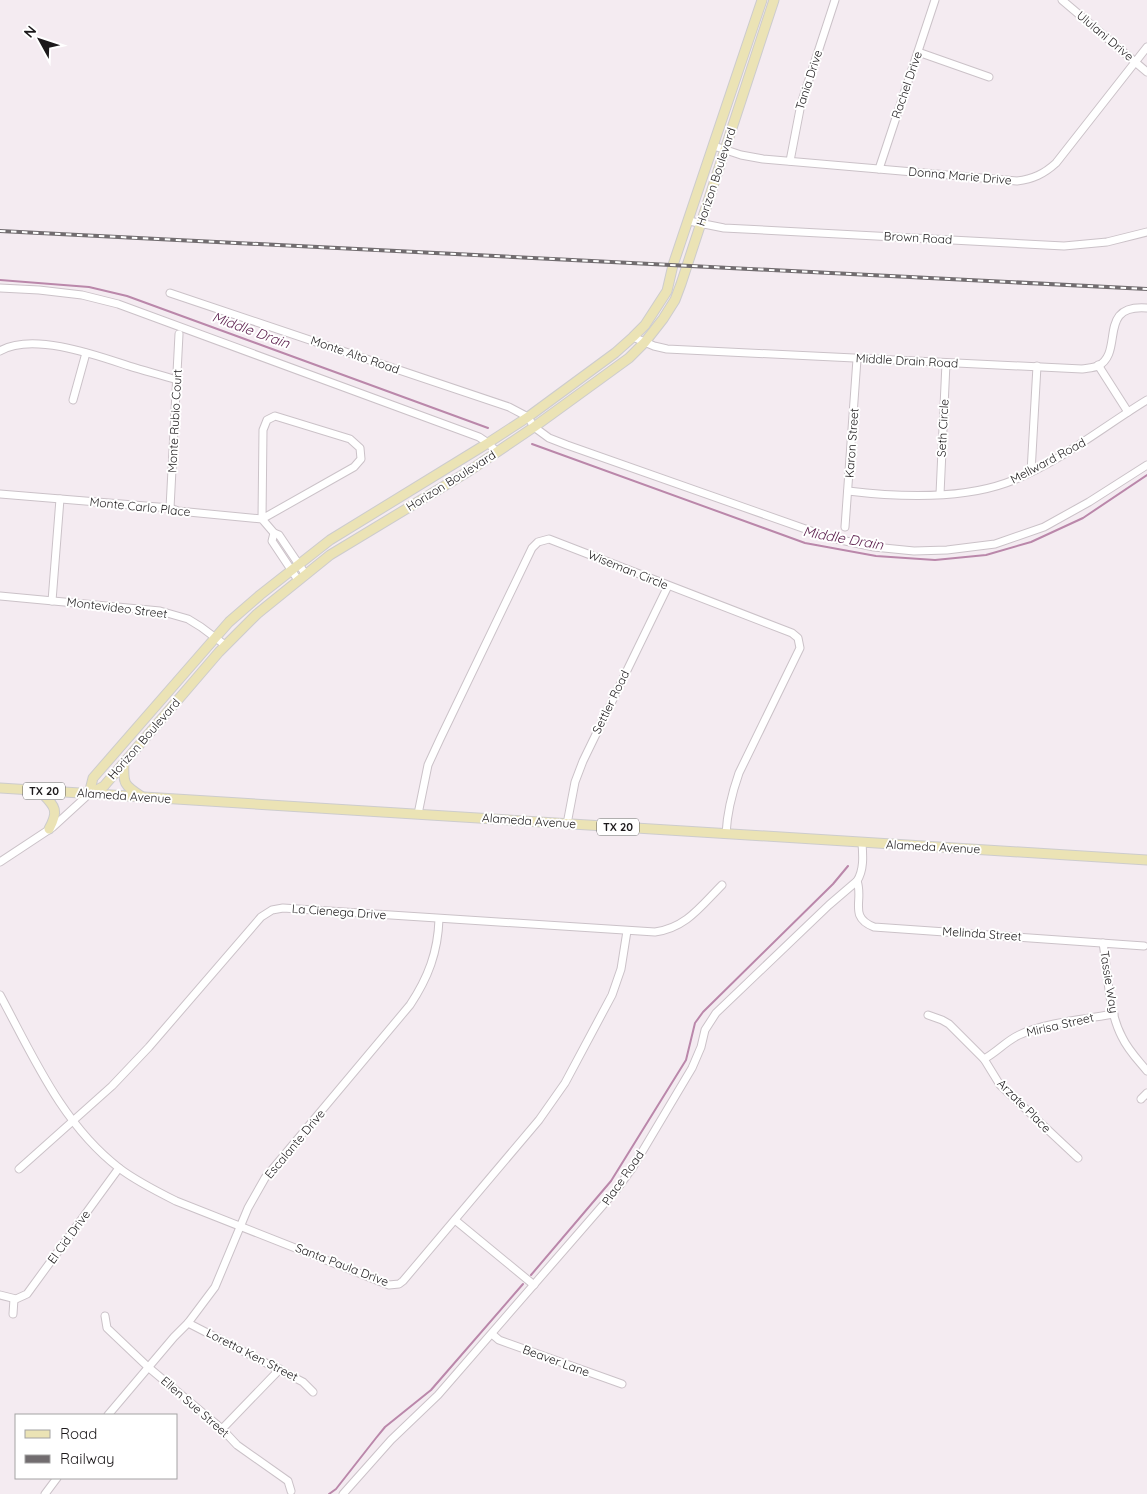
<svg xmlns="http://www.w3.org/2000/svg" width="1147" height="1494" viewBox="0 0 1147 1494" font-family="Quicksand,sans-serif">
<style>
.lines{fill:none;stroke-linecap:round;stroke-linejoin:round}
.stream{stroke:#ba87aa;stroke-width:2}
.minor-casing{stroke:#cbc2c8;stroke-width:9}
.major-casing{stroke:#cdcccd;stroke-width:11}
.minor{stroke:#fff;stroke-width:7}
.major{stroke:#ebe3b5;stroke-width:9}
.rail-casing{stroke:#716c6f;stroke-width:4}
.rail{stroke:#fff;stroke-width:2;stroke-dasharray:5.5;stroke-linecap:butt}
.labels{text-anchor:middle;stroke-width:4;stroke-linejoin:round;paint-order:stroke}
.shield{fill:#fff;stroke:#605e5f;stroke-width:1}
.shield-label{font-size:11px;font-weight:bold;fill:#1c191b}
.street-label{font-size:12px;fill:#1c191b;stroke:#fff}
.water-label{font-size:14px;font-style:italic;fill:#5a1c4b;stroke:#fff}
</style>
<rect width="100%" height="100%" fill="#f4ebf1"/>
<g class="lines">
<g class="stream">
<path d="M0 280 89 287 127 296 488 428"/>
<path d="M532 444 805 543 876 556 935 560 986 555 1031 542 1083 518 1147 475"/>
<path d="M531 1275 611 1181 686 1060 695 1023 703 1012 833 884 848 866"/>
<path d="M329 1494 336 1489 376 1438 385 1427 431 1390 523 1284"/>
</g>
<g class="minor-casing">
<g id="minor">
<path d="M1062 0 1147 72"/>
<path d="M918 52 989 77"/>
<path d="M714 146 741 155 763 159 1017 181C1033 179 1044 174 1056 163L1147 47"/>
<path d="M790 161 801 104 835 0"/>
<path d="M879 169 935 0"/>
<path d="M689 221 724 228 1064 246 1107 242 1147 232"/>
<path d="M0 288 39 290 82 295 118 304 479 437 488 443 497 452"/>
<path d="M170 293 509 407 528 417 534 427 549 438 567 445 831 538 874 547 914 551 947 550 995 544 1044 527 1089 502 1147 465"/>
<path d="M633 337 654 346 667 349 1082 369C1087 368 1093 368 1098 366 1125 352 1096 304 1147 308"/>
<path d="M0 351C32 332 96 355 129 366 145 371 161 375 177 380"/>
<path d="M1098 365 1128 412"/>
<path d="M73 400 86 353"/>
<path d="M275 416 350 439 360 448 361 459 354 467 262 519 263 430 267 420Z"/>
<path d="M1031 472 1037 366"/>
<path d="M848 491C898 497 958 500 1006 483 1058 464 1101 428 1147 400"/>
<path d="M0 494 170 508 178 511 262 519 274 533"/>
<path d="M940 494 946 363"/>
<path d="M170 508 179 334"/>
<path d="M845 527 857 359"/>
<path d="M298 580 272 541 274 533 279 535 306 575"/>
<path d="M0 596 160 611 188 619 201 627 225 645"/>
<path d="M52 601 60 499"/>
<path d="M418 814 428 765 440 739 532 548 538 542 549 539 792 633 798 638 800 648 739 773C732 793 727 813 726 834"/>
<path d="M567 824 575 782 583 761 668 586"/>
<path d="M0 862 53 827 89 794"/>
<path d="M857 881C864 900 848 917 874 927L1144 946"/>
<path d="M1103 943C1108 972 1108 1011 1122 1037 1128 1050 1138 1060 1147 1071"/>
<path d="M0 995C33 1056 62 1124 119 1168 136 1181 156 1191 176 1201L389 1285 399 1284 403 1281 539 1120 565 1083 612 995 621 969 627 931"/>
<path d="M928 1015 942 1020 949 1024 984 1059 1000 1085 1078 1158"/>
<path d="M984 1059C997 1052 1006 1041 1019 1035 1044 1023 1085 1019 1114 1014"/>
<path d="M1141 1099 1147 1093"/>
<path d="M19 1169 112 1086 149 1047 261 917 272 910 283 908 655 932C686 928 701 906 722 885"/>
<path d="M455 1220 534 1285"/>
<path d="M0 1295 16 1299 27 1294 119 1168"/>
<path d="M13 1314 14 1299"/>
<path d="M105 1316 107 1328 148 1367 222 1429 237 1445 288 1481 291 1491"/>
<path d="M188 1323 303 1382 313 1392"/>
<path d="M492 1334 499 1340 622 1384"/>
<path d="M108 1415 174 1337 188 1323 215 1287 248 1208 265 1178 410 1005C428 978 438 952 439 919"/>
<path d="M222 1429 280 1369"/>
<path d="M45 1494 57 1478"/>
<path d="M343 1494 391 1440 438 1395 617 1189 633 1167 692 1068 701 1047 705 1030 716 1013 829 905 857 881C864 870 863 856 862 843"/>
</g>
</g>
<g class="major-casing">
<g id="major">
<path d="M124 763C123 784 124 785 141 796"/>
<path d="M0 788 1147 860"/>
<path d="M40 791C54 806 60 809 49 829"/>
<path d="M89 794 104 786 219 652 257 614 330 555 469 471 534 427 629 358 645 342 663 319 675 300 681 284 774 0"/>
<path d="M89 794 93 778 229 622 260 595 330 540 488 443 528 417 615 353 633 337 645 325 667 291 673 265 762 0"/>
</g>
</g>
<use href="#minor" class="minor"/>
<use href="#major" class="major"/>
<g class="rail-casing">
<path id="rail" d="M0 231 1147 289"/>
</g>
<use href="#rail" class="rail"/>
</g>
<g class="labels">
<g class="shield">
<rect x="23" y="782.5" width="42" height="17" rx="4"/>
<rect x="597" y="818.5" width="42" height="17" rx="4"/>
</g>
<g class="shield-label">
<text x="44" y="795">TX 20</text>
<text x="618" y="831">TX 20</text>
</g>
<g class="street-label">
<text transform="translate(1105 36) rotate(40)" y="4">Ululani Drive</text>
<text transform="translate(809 80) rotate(-72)" y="4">Tania Drive</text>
<text transform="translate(907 85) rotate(-71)" y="4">Rachel Drive</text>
<text transform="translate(960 176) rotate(5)" y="4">Donna Marie Drive</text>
<text transform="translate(716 177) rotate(-72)" y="4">Horizon Boulevard</text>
<text transform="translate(918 238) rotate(3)" y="4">Brown Road</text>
<text transform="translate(355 355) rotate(19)" y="4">Monte Alto Road</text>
<text transform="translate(907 361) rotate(3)" y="4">Middle Drain Road</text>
<text transform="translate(175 421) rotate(-87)" y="4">Monte Rubio Court</text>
<text transform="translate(943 428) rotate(-87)" y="4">Seth Circle</text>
<text transform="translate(852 443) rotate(-86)" y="4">Karon Street</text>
<text transform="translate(1048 461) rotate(-28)" y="4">Mellward Road</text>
<text transform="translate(451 481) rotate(-32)" y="4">Horizon Boulevard</text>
<text transform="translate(140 507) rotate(6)" y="4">Monte Carlo Place</text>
<text transform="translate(628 570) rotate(22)" y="4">Wiseman Circle</text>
<text transform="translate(117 608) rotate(7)" y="4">Montevideo Street</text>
<text transform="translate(611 702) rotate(-64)" y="4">Settler Road</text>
<text transform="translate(144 739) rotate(-49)" y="4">Horizon Boulevard</text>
<text transform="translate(124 796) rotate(4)" y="4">Alameda Avenue</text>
<text transform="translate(529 821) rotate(4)" y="4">Alameda Avenue</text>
<text transform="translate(933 847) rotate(3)" y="4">Alameda Avenue</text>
<text transform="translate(339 912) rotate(4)" y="4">La Cienega Drive</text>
<text transform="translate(982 934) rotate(4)" y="4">Melinda Street</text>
<text transform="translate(1109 982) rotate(81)" y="4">Tassie Way</text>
<text transform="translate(1060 1025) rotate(-13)" y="4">Mirisa Street</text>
<text transform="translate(1024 1106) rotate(45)" y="4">Arzate Place</text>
<text transform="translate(295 1144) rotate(-50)" y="4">Escalante Drive</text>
<text transform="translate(623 1178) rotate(-55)" y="4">Place Road</text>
<text transform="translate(69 1237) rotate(-54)" y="4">El Cid Drive</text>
<text transform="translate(342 1265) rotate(21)" y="4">Santa Paula Drive</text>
<text transform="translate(252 1355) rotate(27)" y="4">Loretta Ken Street</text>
<text transform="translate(556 1361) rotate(20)" y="4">Beaver Lane</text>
<text transform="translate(195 1407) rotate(41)" y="4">Ellen Sue Street</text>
</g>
<g class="water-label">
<text transform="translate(251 330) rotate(20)" y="5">Middle Drain</text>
<text transform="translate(843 538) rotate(10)" y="5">Middle Drain</text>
</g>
</g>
<rect x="15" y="1414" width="162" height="65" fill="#ffffff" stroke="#a4a3a4"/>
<rect x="25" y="1430" width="25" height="8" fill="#ebe3b5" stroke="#a4a3a4"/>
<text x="60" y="1439" font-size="15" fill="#1c191b">Road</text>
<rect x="25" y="1455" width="25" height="8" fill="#716c6f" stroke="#a4a3a4"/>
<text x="60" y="1464" font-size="15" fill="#1c191b">Railway</text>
<g transform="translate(40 40) rotate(310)" stroke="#ffffff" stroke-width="4" paint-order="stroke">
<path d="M0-4L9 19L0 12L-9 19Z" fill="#1c191b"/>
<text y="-8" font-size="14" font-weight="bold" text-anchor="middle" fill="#1c191b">N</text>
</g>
</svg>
